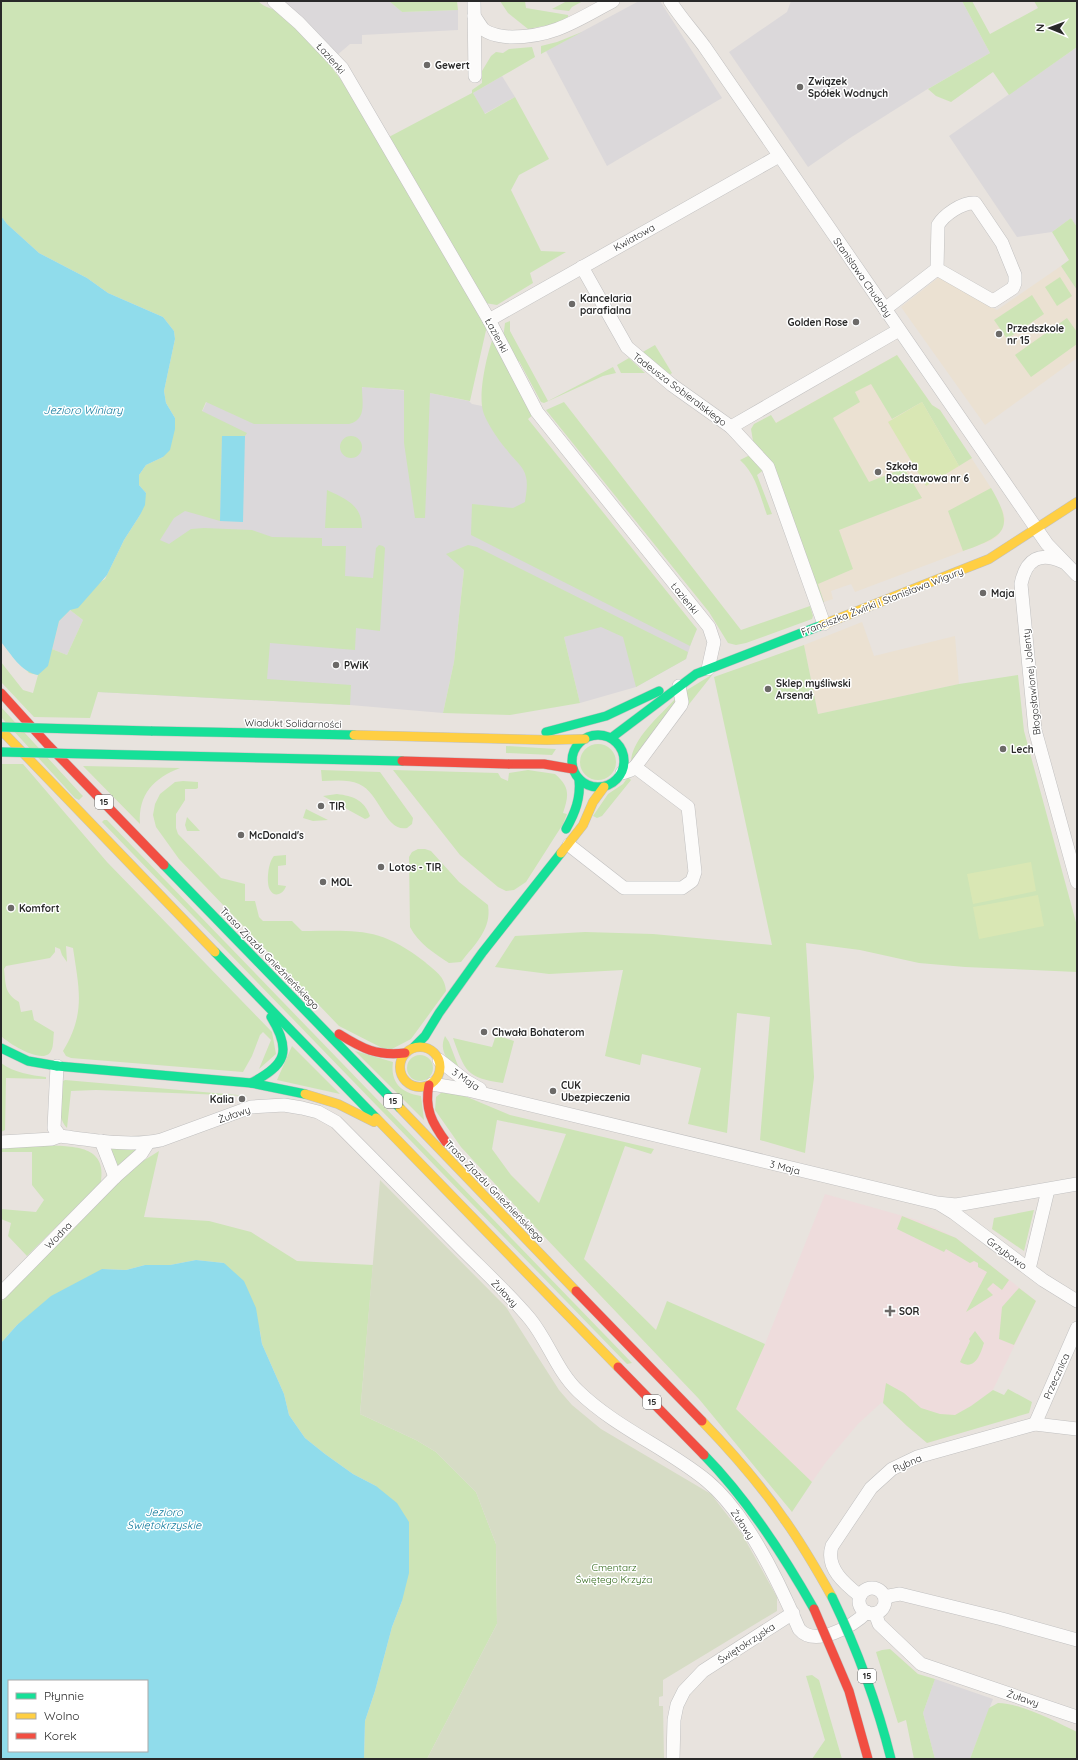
<svg xmlns="http://www.w3.org/2000/svg" width="1078" height="1760" viewBox="0 0 1078 1760" font-family="Quicksand,sans-serif">
<style>
.industrial{fill:#dbd8da}
.education{fill:#ebe1d2}
.medical{fill:#eedcdc}
.green{fill:#cde4b6;fill-rule:evenodd}
.cemetery{fill:#d6dcc5}
.pitch{fill:#d9e7b4}
.water{fill:#90dceb;fill-rule:evenodd}
.lines{fill:none;stroke-linecap:round;stroke-linejoin:round}
.street-casing{stroke:#c1c0c0;stroke-width:14}
.fast-casing{stroke:#c1c0c0;stroke-width:10}
.slow-casing{stroke:#c1c0c0;stroke-width:10}
.jam-casing{stroke:#c1c0c0;stroke-width:10}
.street{stroke:#fcfbfa;stroke-width:13}
.fast{stroke:#16e098;stroke-width:9}
.slow{stroke:#ffcf43;stroke-width:9}
.jam{stroke:#f24e42;stroke-width:9}
.fast-bridge-casing{stroke:#c1c0c0;stroke-width:10;stroke-linecap:butt}
.jam-bridge-casing{stroke:#c1c0c0;stroke-width:10;stroke-linecap:butt}
.fast-bridge{stroke:#16e098;stroke-width:9}
.jam-bridge{stroke:#f24e42;stroke-width:9}
.poi-dot{fill:#6c6a68;stroke:#fff;stroke-width:1.5}
.labels{text-anchor:middle;stroke-width:3;stroke-linejoin:round;paint-order:stroke}
.shield{fill:#fff;stroke:#696969;stroke-width:1}
.shield-label{font-size:9px;font-weight:bold;fill:#292929}
.street-label{font-size:10px;fill:#292929;stroke:#fff}
.poi-label{font-size:10px;font-weight:bold;fill:#292929;stroke:#fff;text-anchor:start}
.park-label{font-size:10px;fill:#306718;stroke:#fff}
.water-label{font-size:11px;font-style:italic;fill:#0b779b;stroke:#fff}
</style>
<rect width="100%" height="100%" fill="#e8e3de"/>
<g class="industrial">
<path d="M282 1H389L402 12 458 10V30L362 35V44H350L336 56Z"/>
<path d="M639 1H660L722 98 607 166 546 51Z"/>
<path d="M791 1H962L990 53 926 90 850 138 808 167 729 52 787 12Z"/>
<path d="M1077 47V227L1071 218 1052 232 1017 237 949 136Z"/>
<path d="M502 76 515 97 484 114 473 93Z"/>
<path d="M366 387 430 393 469 401 472 404 482 406 501 405 695 631 686 659 636 687 580 703 564 637 600 626 464 570 454 662 443 713 350 705 98 692 145 536 208 399Z"/>
<path d="M70 610 83 620 67 655 52 649 59 621Z"/>
<path d="M935 1679 993 1699 970 1759H935L923 1713Z"/>
</g>
<g class="education">
<path d="M1061 266 1077 290V358L985 425 901 307 939 277 997 310Z"/>
<path d="M897 355 932 405 940 410 991 488 1003 511 1005 519 1003 527 998 536 990 541 855 592 851 584 831 591 833 599 824 602 761 431Z"/>
<path d="M862 622 874 656 955 636 959 684 818 714 804 645Z"/>
</g>
<path class="medical" d="M825 1194 921 1221 956 1238 1036 1301 974 1429 927 1443 907 1426 882 1402 858 1424 826 1462 812 1482 736 1409 765 1344Z"/>
<g class="green">
<path d="M1 1H258C265 9 275 8 282 14 305 33 324 57 342 81L487 326 470 401 430 393 425 518H415L404 443V390L362 387C362 403 367 419 349 424H254L206 402 202 411 247 433 245 436H222L220 521 185 511 174 518 160 540 169 544 191 529 204 528 252 530 272 537 322 538V546H346L345 576 373 578 376 548 379 545 383 546 385 548 380 631 356 628 355 650 270 643 267 679 351 685 350 705 98 692 90 718 34 717 1 682V662L23 690 33 693 38 675 29 673 1 641 105 579 124 540 140 515 146 493 139 485V475L146 465 163 457 175 418 166 403 164 391 175 339 174 331 163 317 108 293 87 278 39 253 7 224 1 216ZM70 610 83 620 67 655 52 649 59 621Z"/>
<path d="M389 1H457L458 10 402 12Z"/>
<path d="M500 1H525L526 8 568 15V18L559 23 528 29 508 13Z"/>
<path d="M567 1H583L572 7 569 11 552 9Z"/>
<path d="M962 1H972L990 34 1038 8 1034 1H1077V47L1009 95 993 72 951 102 936 96 928 89 990 53Z"/>
<path d="M582 32 541 54V46L557 42Z"/>
<path d="M532 47 535 57 473 93 485 114 515 97 549 159 519 175 511 190 541 251 566 252 530 273 533 283 497 305 485 303 387 138 472 93V90L482 83V74H476V72L482 71 491 56 496 52 503 53 509 49Z"/>
<path d="M1071 218 1077 227V290L1061 266 1069 260 1052 232Z"/>
<path d="M1060 277 1072 296 1057 306 1045 287Z"/>
<path d="M1032 295 1044 314 1007 339 994 320Z"/>
<path d="M1067 318 1077 332V344L1031 377 1015 355Z"/>
<path d="M510 321V331L548 401 613 367 616 373 603 376 544 403 541 402 519 361 515 364 503 339 505 323Z"/>
<path d="M494 335 534 414 528 419 697 629 690 646 471 535 472 504 513 508 525 502C526 494 528 485 526 477 524 466 513 459 507 450 499 441 486 422 483 411 478 393 487 353 494 335Z"/>
<path d="M655 345 672 373 668 376 641 353Z"/>
<path d="M897 355 932 405 940 410 972 458 959 466 922 402 892 419 871 384 855 392 860 402 833 418 869 482 904 468 922 498 839 530 853 569 818 584 824 602 820 603 753 441 751 429 754 424 771 415 776 423Z"/>
<path d="M629 358 645 373H621L617 365Z"/>
<path d="M564 402 741 630 810 606 813 616 812 619 746 643 736 645 728 643 709 612 546 410Z"/>
<circle cx="351" cy="447" r="11"/>
<path d="M748 456 753 457 765 469 757 475 772 514 767 515C760 496 756 474 740 460Z"/>
<path d="M991 488C1016 530 1004 536 963 551L948 511Z"/>
<path d="M327 490C346 499 362 505 362 528H325Z"/>
<path d="M468 545 477 547 688 652 686 659 636 687 623 637 601 627 564 637 580 703 510 715 443 713 454 662 464 570 446 554Z"/>
<path d="M804 645 818 714 959 684 1018 675 1024 731 1077 926V972L965 967 919 963 860 950 806 943 814 1077 805 1153 760 1140 770 1017 737 1013 727 1133 688 1124 701 1068 642 1054 640 1065 605 1056 623 970 549 974 495 967 515 936 585 932 653 934 772 945 714 677Z"/>
<path d="M713 674 686 708 685 697 687 690Z"/>
<path d="M675 699 677 700 631 762C632 738 660 716 675 699Z"/>
<path d="M1 707 80 793 83 796 79 800 75 798 1 717Z"/>
<circle cx="598" cy="762" r="18"/>
<path d="M506 746 556 749 552 755 506 753Z"/>
<path d="M1 764H23L107 862 272 1032 276 1054 259 1069 271 1040 263 1032 260 1035 252 1056 243 1072 71 1058 66 1056 63 1051C86 1013 79 989 73 948L66 946 67 962 62 955 60 949 55 947V952L50 958 6 966 4 969C6 985 4 993 19 1002L21 1012 32 1010 34 1020 54 1032C53 1037 54 1046 51 1051 44 1066 8 1043 1 1036Z"/>
<path d="M83 766 180 768C154 778 138 794 140 824Z"/>
<path d="M321 770 380 772 413 818 412 824 407 828C385 832 380 793 359 784 348 779 334 781 322 781Z"/>
<path d="M393 770 498 773 501 778 508 781 509 773 528 770 555 774C570 787 569 795 563 813L567 814 563 824 526 882 514 890 506 891 498 887 460 855Z"/>
<path d="M628 777 631 780 602 816 597 818 593 816 608 794 623 784Z"/>
<path d="M183 781 198 782V788L196 789H185V800L176 814V828L178 834 221 878 245 884V901H255L259 917 263 921H292L302 931C357 931 379 926 425 962 435 971 445 976 446 991L411 1039 388 1051 339 1026 179 859 156 827 153 815 155 804 160 794 175 782Z"/>
<path d="M337 794C353 796 364 800 370 816L368 818 365 819 323 796Z"/>
<path d="M306 809 328 820 313 821 303 818Z"/>
<path d="M187 817 200 831H187L185 825Z"/>
<path d="M104 820H107L632 1363 627 1364 102 822Z"/>
<path d="M418 849H425L431 851 459 882 488 905C492 929 475 944 461 962L449 963C435 954 418 943 410 927L409 857 412 852Z"/>
<path d="M286 855V865L278 866V885L286 886C284 893 275 899 270 890 266 883 268 862 274 856Z"/>
<path d="M496 1035 514 1041 503 1083C466 1078 465 1071 453 1038L492 1047Z"/>
<path d="M445 1036 449 1042 460 1071C449 1062 438 1052 445 1036Z"/>
<path d="M292 1046 340 1094 277 1080Z"/>
<path d="M355 1051 393 1062C390 1082 401 1093 421 1096L424 1120Z"/>
<circle cx="420" cy="1068" r="13"/>
<path d="M1 1063C15 1073 30 1075 46 1077V1079L6 1078 5 1130 1 1132Z"/>
<path d="M65 1080 249 1096 96 1090 71 1091 67 1128C56 1116 61 1098 62 1082Z"/>
<path d="M449 1091 460 1094 510 1115 654 1149 651 1154 625 1146 584 1259 656 1330 667 1301 765 1344 736 1409 812 1482 792 1512 699 1399 519 1210 461 1147 435 1110 436 1097 441 1093ZM497 1120 566 1134 539 1203 511 1175 492 1149Z"/>
<path d="M48 1145C74 1147 107 1145 101 1182L27 1256 8 1236 11 1223 1 1219V1209L36 1212 44 1200 32 1185V1152H1V1146Z"/>
<path d="M112 1147 135 1148 136 1152 119 1167 116 1166 110 1151Z"/>
<path d="M159 1151 144 1217 209 1221 251 1232 297 1261 373 1265 360 1414 416 1440 436 1452 476 1492 496 1544 497 1624 427 1759H364L365 1721 375 1691 392 1627 402 1601 376 1486 353 1474 325 1454 305 1438 289 1415 284 1394 262 1344 260 1331 224 1263 196 1260 170 1265H145L126 1270 103 1269 17 1325 1 1343V1302L135 1166Z"/>
<path d="M1034 1210 1024 1251 992 1229 994 1218Z"/>
<path d="M902 1216 956 1238 1009 1280 1002 1290 993 1283 987 1289 993 1295 966 1312 987 1272 978 1267V1263L974 1261 970 1263 946 1249 944 1252 897 1229Z"/>
<path d="M1019 1288 1036 1301 1014 1345 999 1339 1002 1307Z"/>
<path d="M975 1331 984 1343C980 1355 975 1371 960 1362L970 1341 969 1339Z"/>
<path d="M886 1383 904 1393 921 1408 940 1414 955 1415 971 1406 993 1390 1004 1395 1008 1389 1032 1402 1029 1413 927 1443 907 1426 883 1403Z"/>
<path d="M890 1649 918 1674 935 1679 923 1713 935 1759H914L906 1720 898 1723 876 1652 882 1650Z"/>
<path d="M812 1675 819 1680 842 1759H812L825 1740 806 1676Z"/>
<path d="M998 1703C1021 1703 1056 1722 1077 1732V1759H970L989 1708Z"/>
</g>
<path class="cemetery" d="M380 1180 506 1307 559 1390 572 1405 601 1429 711 1494 742 1534 777 1597V1611L663 1680V1696L659 1697V1706H663L664 1759H427L497 1624 496 1544 476 1492 436 1452 416 1440 360 1414Z"/>
<g class="pitch">
<path d="M922 402 959 466 926 486 888 422Z"/>
<path d="M1031 862 1036 891 973 904 967 874Z"/>
<path d="M1038 895 1044 926 979 939 973 907Z"/>
</g>
<g class="water">
<path d="M1 216 7 224 39 253 87 278 108 293 163 317 174 331 175 339 164 391 166 403 175 418V429L170 450 163 457 146 465 139 475V485L146 493 145 505 140 515 124 540 107 575 78 608 70 610 59 621 48 666 38 675C21 672 11 654 1 642Z"/>
<path d="M222 436H245L243 522 220 521Z"/>
<path d="M196 1260 224 1263 244 1281 256 1308 262 1344 284 1394 289 1415 305 1438 325 1454 353 1474 376 1486 397 1503 409 1522V1573L402 1601 392 1627 375 1691 365 1721 364 1759H1V1343L17 1325 51 1296 102 1269 126 1270 145 1265H170ZM9 1681H147V1751H9Z"/>
</g>
<g class="lines">
<g class="street-casing">
<g id="street">
<path d="M274 1 299 23 342 68 489 320 537 412 709 627 714 642 708 669"/>
<path d="M474 1 475 76"/>
<path d="M670 1C680 17 693 31 704 46L1047 544 1077 575"/>
<path d="M474 16C477 20 480 25 483 29 490 35 504 37 512 37 554 37 577 20 613 1"/>
<path d="M582 267 627 347 672 385 731 427 768 467 824 624"/>
<path d="M885 309 937 269 993 301 1013 288 1015 283V275L1002 243 975 203C962 202 944 215 938 225L937 269"/>
<path d="M489 320 779 156"/>
<path d="M731 427 899 330"/>
<path d="M1063 562C1040 551 1026 559 1021 584L1035 730 1077 882"/>
<path d="M622 773 631 770 635 767 681 705 682 702 679 686"/>
<path d="M569 845 624 888H682L692 881 695 872 688 807 635 767"/>
<path d="M439 1060 466 1081 480 1089"/>
<path d="M57 1066 54 1128 60 1136C91 1140 131 1147 161 1140L251 1107 284 1105 302 1108 318 1112 336 1122C378 1164 419 1206 461 1248 484 1271 509 1294 530 1319 548 1341 557 1371 578 1391 616 1428 667 1448 707 1481 747 1514 779 1582 799 1629 815 1648 853 1626 867 1612"/>
<path d="M432 1084 468 1090 937 1203 956 1205 1077 1184"/>
<path d="M101 1141 115 1177"/>
<path d="M1 1142 52 1139 60 1136"/>
<path d="M941 1205 954 1213 1043 1280 1077 1301"/>
<path d="M1029 1269 1048 1190"/>
<path d="M1 1293 115 1177 141 1154 148 1143"/>
<path d="M1035 1424 1077 1328"/>
<circle cx="872" cy="1601" r="13"/>
<path d="M860 1596C845 1584 825 1568 832 1546L871 1488 892 1469 917 1457 1035 1424 1077 1429"/>
<path d="M885 1600 889 1596 900 1594 1002 1619 1077 1640"/>
<path d="M875 1613 879 1624 921 1664 1077 1717"/>
<path d="M673 1759 674 1720 677 1705 684 1691 703 1671 793 1613"/>
</g>
</g>
<g class="fast-casing">
<g id="fast">
<path d="M151 731 354 735"/>
<path d="M546 732 606 716 659 691"/>
<circle cx="598" cy="761" r="26"/>
<path d="M611 738 696 674 822 625"/>
<path d="M566 829C575 813 581 798 579 779"/>
<path d="M164 865 400 1108"/>
<path d="M215 952 376 1118"/>
<path d="M414 1047 425 1036 439 1013 482 953 561 853"/>
<path d="M1 1048 28 1061 57 1066"/>
<path d="M57 1066 251 1083 305 1094"/>
<path d="M251 1083C286 1065 292 1051 271 1017"/>
<path d="M704 1455C748 1500 783 1554 814 1609"/>
</g>
</g>
<g class="slow-casing">
<g id="slow">
<path d="M822 625 989 559 1077 502"/>
<path d="M1 730 215 952"/>
<path d="M354 735 547 740 585 739"/>
<path d="M561 853 583 825 593 802 604 787"/>
<circle cx="420" cy="1067" r="20"/>
<path d="M305 1094 338 1104 374 1122"/>
<path d="M400 1108 576 1291"/>
<path d="M376 1118 618 1367"/>
<path d="M702 1421C731 1451 760 1484 784 1519 802 1544 817 1570 832 1597"/>
</g>
</g>
<g class="jam-casing">
<g id="jam">
<path d="M1 693 49 746 164 865"/>
<path d="M508 764H544L573 769"/>
<path d="M339 1034C363 1049 376 1056 405 1053"/>
<path d="M429 1085C424 1108 432 1123 446 1142"/>
<path d="M576 1291 702 1421"/>
<path d="M618 1367 704 1455"/>
</g>
</g>
<use href="#street" class="street"/>
<use href="#fast" class="fast"/>
<use href="#slow" class="slow"/>
<use href="#jam" class="jam"/>
<g class="fast-bridge-casing">
<g id="fast-bridge">
<path d="M1 727 151 731"/>
<path d="M1 752 402 761"/>
<path d="M832 1597C857 1649 877 1703 891 1759"/>
</g>
</g>
<g class="jam-bridge-casing">
<g id="jam-bridge">
<path d="M402 761 508 764"/>
<path d="M814 1609 849 1691 868 1759"/>
</g>
</g>
<use href="#fast-bridge" class="fast-bridge"/>
<use href="#jam-bridge" class="jam-bridge"/>
</g>
<g class="poi-dot">
<circle cx="427" cy="65" r="4"/>
<circle cx="800" cy="87" r="4"/>
<circle cx="572" cy="304" r="4"/>
<circle cx="856" cy="322" r="4"/>
<circle cx="999" cy="334" r="4"/>
<circle cx="878" cy="472" r="4"/>
<circle cx="983" cy="593" r="4"/>
<circle cx="336" cy="665" r="4"/>
<circle cx="768" cy="689" r="4"/>
<circle cx="1003" cy="749" r="4"/>
<circle cx="321" cy="806" r="4"/>
<circle cx="241" cy="835" r="4"/>
<circle cx="381" cy="867" r="4"/>
<circle cx="323" cy="882" r="4"/>
<circle cx="11" cy="908" r="4"/>
<circle cx="484" cy="1032" r="4"/>
<circle cx="553" cy="1091" r="4"/>
<circle cx="242" cy="1099" r="4"/>
<path d="M888 1305h4v4h4v4h-4v4h-4v-4h-4v-4h4z"/>
</g>
<g class="labels">
<g class="shield">
<rect x="95" y="795" width="18" height="14" rx="3"/>
<rect x="384" y="1094" width="18" height="14" rx="3"/>
<rect x="643" y="1395" width="18" height="14" rx="3"/>
<rect x="858" y="1669" width="18" height="14" rx="3"/>
</g>
<g class="shield-label">
<text x="104" y="805">15</text>
<text x="393" y="1104">15</text>
<text x="652" y="1405">15</text>
<text x="867" y="1679">15</text>
</g>
<g class="street-label">
<text transform="translate(331 58) rotate(49)" y="4">Łazienki</text>
<text transform="translate(634 237) rotate(-29)" y="4">Kwiatowa</text>
<text transform="translate(863 277) rotate(55)" y="4">Stanisława Chudoby</text>
<text transform="translate(497 335) rotate(62)" y="4">Łazienki</text>
<text transform="translate(680 389) rotate(37)" y="4">Tadeusza Sobieralskiego</text>
<text transform="translate(685 598) rotate(51)" y="4">Łazienki</text>
<text transform="translate(882 601) rotate(-21)" y="4">Franciszka Żwirki i Stanisława Wigury</text>
<text transform="translate(1031 682) rotate(-96)" y="4">Błogosławionej Jolenty</text>
<text transform="translate(293 723) rotate(1)" y="4">Wiadukt Solidarności</text>
<text transform="translate(270 958) rotate(46)" y="4">Trasa Zjazdu Gnieźnieńskiego</text>
<text transform="translate(466 1079) rotate(34)" y="4">3 Maja</text>
<text transform="translate(234 1114) rotate(-19)" y="4">Żuławy</text>
<text transform="translate(785 1167) rotate(14)" y="4">3 Maja</text>
<text transform="translate(495 1191) rotate(46)" y="4">Trasa Zjazdu Gnieźnieńskiego</text>
<text transform="translate(58 1235) rotate(-45)" y="4">Wodna</text>
<text transform="translate(1007 1253) rotate(36)" y="4">Grzybowo</text>
<text transform="translate(505 1293) rotate(46)" y="4">Żuławy</text>
<text transform="translate(1056 1376) rotate(-66)" y="4">Przecznica</text>
<text transform="translate(907 1463) rotate(-24)" y="4">Rybna</text>
<text transform="translate(743 1524) rotate(56)" y="4">Żuławy</text>
<text transform="translate(746 1643) rotate(-33)" y="4">Świętokrzyska</text>
<text transform="translate(1023 1698) rotate(18)" y="4">Żuławy</text>
</g>
<g class="poi-label">
<text x="435" y="69">Gewert</text>
<text x="808" y="85">Związek<tspan x="808" dy="12">Spółek Wodnych</tspan></text>
<text x="580" y="302">Kancelaria<tspan x="580" dy="12">parafialna</tspan></text>
<text x="848" y="326" text-anchor="end">Golden Rose</text>
<text x="1007" y="332">Przedszkole<tspan x="1007" dy="12">nr 15</tspan></text>
<text x="886" y="470">Szkoła<tspan x="886" dy="12">Podstawowa nr 6</tspan></text>
<text x="991" y="597">Maja</text>
<text x="344" y="669">PWiK</text>
<text x="776" y="687">Sklep myśliwski<tspan x="776" dy="12">Arsenał</tspan></text>
<text x="1011" y="753">Lech</text>
<text x="329" y="810">TIR</text>
<text x="249" y="839">McDonald's</text>
<text x="389" y="871">Lotos - TIR</text>
<text x="331" y="886">MOL</text>
<text x="19" y="912">Komfort</text>
<text x="492" y="1036">Chwała Bohaterom</text>
<text x="561" y="1089">CUK<tspan x="561" dy="12">Ubezpieczenia</tspan></text>
<text x="234" y="1103" text-anchor="end">Kalia</text>
<text x="899" y="1315">SOR</text>
</g>
<g class="park-label">
<text x="614" y="1571">Cmentarz<tspan x="614" dy="12">Świętego Krzyża</tspan></text>
</g>
<g class="water-label">
<text x="83" y="414">Jezioro Winiary</text>
<text x="164" y="1516">Jezioro<tspan x="164" dy="13">Świętokrzyskie</tspan></text>
</g>
</g>
<rect width="1078" height="1760" fill="none" stroke="#292929" stroke-width="4"/>
<rect x="8" y="1680" width="140" height="72" fill="#ffffff" stroke="#a9a9a9"/>
<rect x="16" y="1693" width="20" height="6" fill="#16e098" stroke="#a9a9a9"/>
<text x="44" y="1700" font-size="12" fill="#292929">Płynnie</text>
<rect x="16" y="1713" width="20" height="6" fill="#ffcf43" stroke="#a9a9a9"/>
<text x="44" y="1720" font-size="12" fill="#292929">Wolno</text>
<rect x="16" y="1733" width="20" height="6" fill="#f24e42" stroke="#a9a9a9"/>
<text x="44" y="1740" font-size="12" fill="#292929">Korek</text>
<g transform="translate(1050 28) rotate(271)" stroke="#ffffff" stroke-width="3" paint-order="stroke">
<path d="M0-3L7 15L0 10L-7 15Z" fill="#292929"/>
<text y="-6" font-size="11" font-weight="bold" text-anchor="middle" fill="#292929">N</text>
</g>
</svg>
